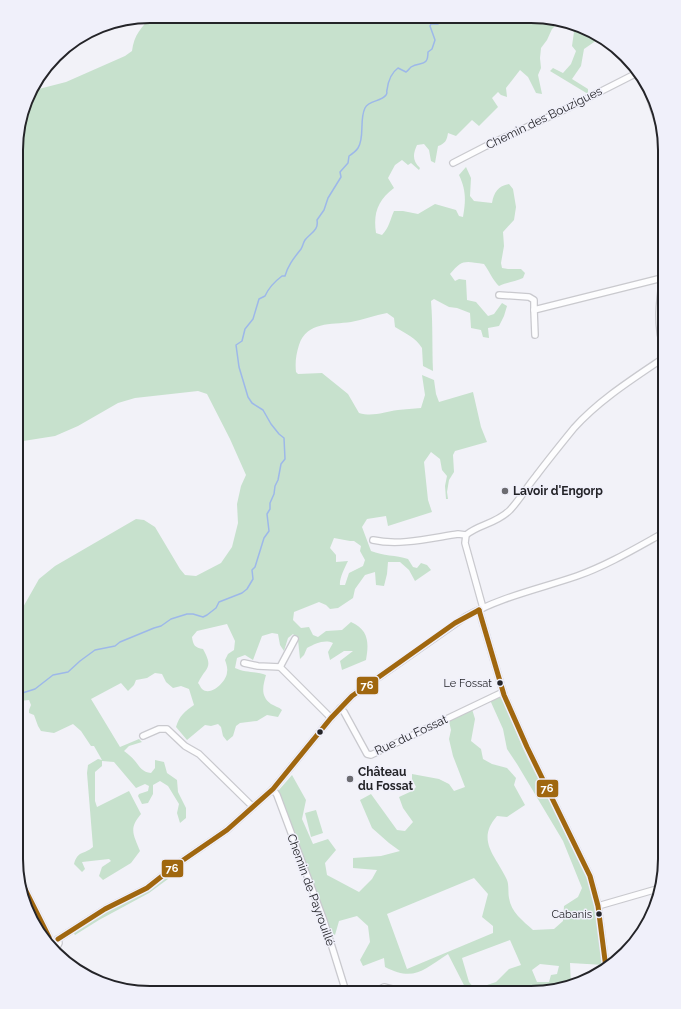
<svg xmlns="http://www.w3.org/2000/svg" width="681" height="1009" viewBox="0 0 681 1009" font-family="Raleway,sans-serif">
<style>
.green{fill:#c7e1cd;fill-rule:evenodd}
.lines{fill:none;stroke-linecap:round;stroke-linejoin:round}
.stream{stroke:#9db8e9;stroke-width:1.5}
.minor-casing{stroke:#c9c9ce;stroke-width:8}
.minor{stroke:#fdfdfe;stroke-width:5.5}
.bus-1-casing{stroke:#f0f0fa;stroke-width:8}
.bus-1{stroke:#a0670f;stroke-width:5}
.poi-dot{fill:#6c6c71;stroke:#f0f0fa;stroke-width:1.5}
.bus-dot{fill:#242428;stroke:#f0f0fa;stroke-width:1.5}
.labels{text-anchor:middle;stroke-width:3;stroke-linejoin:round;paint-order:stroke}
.bus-label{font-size:11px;fill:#242428;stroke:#f0f0fa;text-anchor:end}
.street-label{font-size:12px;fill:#242428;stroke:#f0f0fa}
.poi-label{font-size:12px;font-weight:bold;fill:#242428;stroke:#f0f0fa;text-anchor:start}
.rim{fill:none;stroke:#242428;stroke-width:2}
.line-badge{stroke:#f0f0fa;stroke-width:1.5}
.badge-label{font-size:11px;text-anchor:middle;font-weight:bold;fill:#fff}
</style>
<rect width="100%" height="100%" fill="#f2f2f8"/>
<g class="green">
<path d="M153 16 549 17 600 38 584 49 581 66 572 79 588 89V94L550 71 553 68 563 73 571 64 576 51 572 46 574 32 570 29 558 23 552 29 547 40 541 48 540 58 541 68 538 75 542 94 536 93 528 77 520 70 506 88 507 97 501 95 498 92 492 98 498 107 479 126 472 120 456 136 448 133C447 140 445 144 438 146L435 163 431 161 429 150 424 144 417 145C413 154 412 160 420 168L419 170 411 163 408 165 402 160 395 165 388 178 394 188C378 200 373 213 376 233L382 235C389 228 390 220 394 211H403L418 214 435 204 456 210 459 216 463 217C466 200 466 190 459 175L466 167 471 178 470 196 474 201 492 203C494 192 498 186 509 184L513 189 516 207 514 220 503 232 504 246 501 263 502 268 508 269H521L525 273 523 278C515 282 507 282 499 286 494 282 489 271 484 264 465 261 462 259 450 274L455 281 459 279 466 280 467 300 476 302 488 316 494 314 502 303 507 306 504 316 499 326 488 328 489 338 483 337 481 330 471 328 470 313 457 308 449 307 434 299 431 301C433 325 432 348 433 371L423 366 422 348C416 338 405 333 395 327L394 318 387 313C375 315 363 320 351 322 331 325 307 321 299 345 296 355 295 362 296 372L298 374 322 373 348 394 359 413C373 417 384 412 398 410 405 409 413 409 421 408L425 395 422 375 434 380 436 394 439 402 473 392 481 427 487 442 455 451 453 455 454 472 449 480 447 492 448 499H446L445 486 447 476 442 470 440 459 431 452 424 462 428 500 432 512 388 526 386 516 367 519 362 527 371 551C383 556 396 555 408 559L413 567 417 568 421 563 427 565 431 570 415 581 409 570 400 562H388L387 574 384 586 376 585 375 572 365 575 355 589 353 598 338 608 330 609 326 605 319 602 294 612 293 620 301 628 309 627 313 635 318 637 326 631 342 630 351 622C369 630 369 643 366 660L342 670 340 661 353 651H344L330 660 328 652 333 643C324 639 315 644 307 648L304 655 300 659 298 640 293 634 288 638 284 651 280 645 278 634 272 633 262 636 253 660 245 655 237 658 235 668C245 673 256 671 266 675 263 686 260 696 271 704 274 706 279 707 282 710L278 717 267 715 257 721 240 723 236 726 233 736 227 741 223 736 221 727 218 724 211 726 205 725 187 740 176 727C179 716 185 711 194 705L189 689 181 686 173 688 166 682 162 674 155 673 147 678 136 680 134 685 128 691 121 683 91 699 120 747 139 739 142 742 129 746 124 751C128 754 132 757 135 761 140 767 142 772 151 773L155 768V760L164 762 167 773 177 780 178 792 186 808V818L180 823 177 813 179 804 168 786 160 781 153 785V794L148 803 142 804 138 796 139 794 148 791 149 786 145 784 136 788 114 762 102 761V766L95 772V801L97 807 129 791 141 814C128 829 134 835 140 851L131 863 103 880 99 876 102 867 111 861 109 859 82 862 85 869 82 872 74 864C78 850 84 855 93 847L87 773 88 765 98 759 102 760 94 746H91L81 731 73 724 54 733 41 731 38 726 34 715 29 713V710L31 705 29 700 20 701 16 702V613L22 609 39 579 55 566 136 519 144 520 155 527 180 569 185 575 196 576 221 563 232 547 238 523 237 504 241 486 246 475 230 439 207 394 198 391 135 398 118 403 78 426 55 436 17 442V132L31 91 66 82 125 56 132 51C134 35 141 27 153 16ZM334 538 350 541H354L361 546 360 551 365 560 363 566 349 573 345 585H340C339 579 345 567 348 561L336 562V555L330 548ZM227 624 235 641 234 650 228 654 225 660C226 663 228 668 227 672 227 681 211 697 202 689 200 687 200 685 198 683 206 666 214 669 203 649 195 648 193 645 192 637L197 631Z"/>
<path d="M503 697C511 718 518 739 528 759 548 799 575 840 589 882 598 909 601 937 604 965L570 963 571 985 531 993H528L523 990 510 989 499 993H468L448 954C423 970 414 982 385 967L384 958 363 966 360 960 370 942 368 926 357 916 339 921 335 935 330 932 278 791 292 775 306 800 302 819 313 844 328 839 336 850 325 863 327 875 359 892 372 879 377 870 353 868V858L381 856 400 851 389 843 372 828 360 800 371 794 397 830 405 831 413 822 403 808 399 797 412 791 416 787 412 779V774L439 779 449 784 454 791 465 787 453 756 449 739 451 730 449 721 472 709 475 719 471 741 481 749 483 759 492 764 507 768 516 778 514 785 525 805 507 817 497 816C475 841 497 857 507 880 509 885 508 892 509 898 511 912 523 921 533 930L554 929 563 921 564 906 578 897 582 888 563 841 517 764 507 749 503 729 490 700ZM474 878 488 894 482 917 493 926V933L407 969 387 914ZM510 940 521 965 509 969 496 982 475 989 469 982 462 958ZM540 964 559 966 557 974 551 975 549 982H537L532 970Z"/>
<path d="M316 810 323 833 311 837 305 813Z"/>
<path d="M172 871 168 879 149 893 99 920 75 935 73 932 101 914 143 893Z"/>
</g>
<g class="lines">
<path class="stream" d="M16 695 35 689 53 675 68 672 80 661 95 650 115 646 120 642 154 628 161 626 171 619 187 614H193L203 617 207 615 216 608 219 602 242 593 247 589 253 579 252 570 255 567 264 538 269 531 267 514 270 509V503L274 494 275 486 278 480 281 464 285 459 284 438 279 434 271 424 263 410 252 403 248 397 239 367 236 345 242 341 245 329 253 319 259 299 265 296C269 287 274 282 282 276H285C288 265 294 258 301 249 303 246 303 243 305 240 310 233 319 231 317 220L324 210 328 198 341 177 340 172 348 163 349 156C352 154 356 151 358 148 365 138 359 120 365 108 369 100 381 102 386 95 388 92 386 93 387 90 388 82 391 73 398 68L406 72C408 71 409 69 411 67 420 61 428 68 428 52L432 49 435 40 430 26 431 24H438L441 22 442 17"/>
<g class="minor-casing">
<g id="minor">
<path d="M646 87 661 131"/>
<path d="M453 163 486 146 570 107 635 74"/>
<path d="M499 295 529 297 534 300V310L658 279H665"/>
<path d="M534 310 535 335"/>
<path d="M665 352C654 323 661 292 665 262"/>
<path d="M373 540C400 546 431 538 458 534L466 535"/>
<path d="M483 608 465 543 466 535C479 524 496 524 510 510 520 499 527 487 536 476 548 460 561 444 574 428 599 400 634 378 665 357"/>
<path d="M479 610 504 695 527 747 590 876 598 906 606 968"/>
<path d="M244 663 258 666 280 667 331 718"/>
<path d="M280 667 295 639"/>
<path d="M340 708 344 712 367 754 371 755 503 692"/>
<path d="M143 736 159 729H167L185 746 199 754 253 807"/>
<path d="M273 789 277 795 324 921 346 992"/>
<path d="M20 879 49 937"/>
<path d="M598 906 657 889"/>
<path d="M58 939 105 909 147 888 176 865 227 830 273 789 331 718 352 696 465 617C500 597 539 589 577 576 608 565 636 548 665 532"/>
<path d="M56 949 59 943 58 939"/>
<path d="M373 993 384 987 392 989 398 993"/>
</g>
</g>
<use href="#minor" class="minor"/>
<g class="bus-1-casing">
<g id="bus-1">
<path d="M479 610 504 695 527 747 590 876 598 906 606 968"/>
<path d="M20 879 49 937"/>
<path d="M58 939 105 909 147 888 176 865 227 830 273 789 331 718 352 696 455 623 479 610"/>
</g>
</g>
<use href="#bus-1" class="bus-1"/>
</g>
<g class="poi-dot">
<circle cx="505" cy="491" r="4"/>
<circle cx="350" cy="779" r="4"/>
</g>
<g class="bus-dot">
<circle cx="500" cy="683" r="3.5"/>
<circle cx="320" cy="732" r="3.5"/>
<circle cx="599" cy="914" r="3.5"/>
</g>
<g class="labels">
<g class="bus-label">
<text x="492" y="687">Le Fossat</text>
<text x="592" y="918">Cabanis</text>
</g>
<g class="street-label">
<text transform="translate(544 118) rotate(-26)" y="4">Chemin des Bouzigues</text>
<text transform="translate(411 735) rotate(-25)" y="4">Rue du Fossat</text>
<text transform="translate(311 890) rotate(70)" y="4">Chemin de Payrouillé</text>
</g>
<g class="poi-label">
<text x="513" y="495">Lavoir d'Engorp</text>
<text x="358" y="776">Château<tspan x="358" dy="14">du Fossat</tspan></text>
</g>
</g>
<path d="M0 0H681V1009H0ZM150 23H531A127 127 0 0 1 658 150V859A127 127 0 0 1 531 986H150A127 127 0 0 1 23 859V150A127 127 0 0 1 150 23Z" fill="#f0f0fa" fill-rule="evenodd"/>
<path class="rim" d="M150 23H531A127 127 0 0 1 658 150V859A127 127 0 0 1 531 986H150A127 127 0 0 1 23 859V150A127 127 0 0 1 150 23Z"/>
<g class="line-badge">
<rect x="356" y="676" width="23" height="19" rx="4" fill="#a0670f"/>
<rect x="536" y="779" width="23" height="19" rx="4" fill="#a0670f"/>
<rect x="161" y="859" width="23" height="19" rx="4" fill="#a0670f"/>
</g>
<g class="badge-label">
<text x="367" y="689">76</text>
<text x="547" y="792">76</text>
<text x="172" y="872">76</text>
</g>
</svg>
